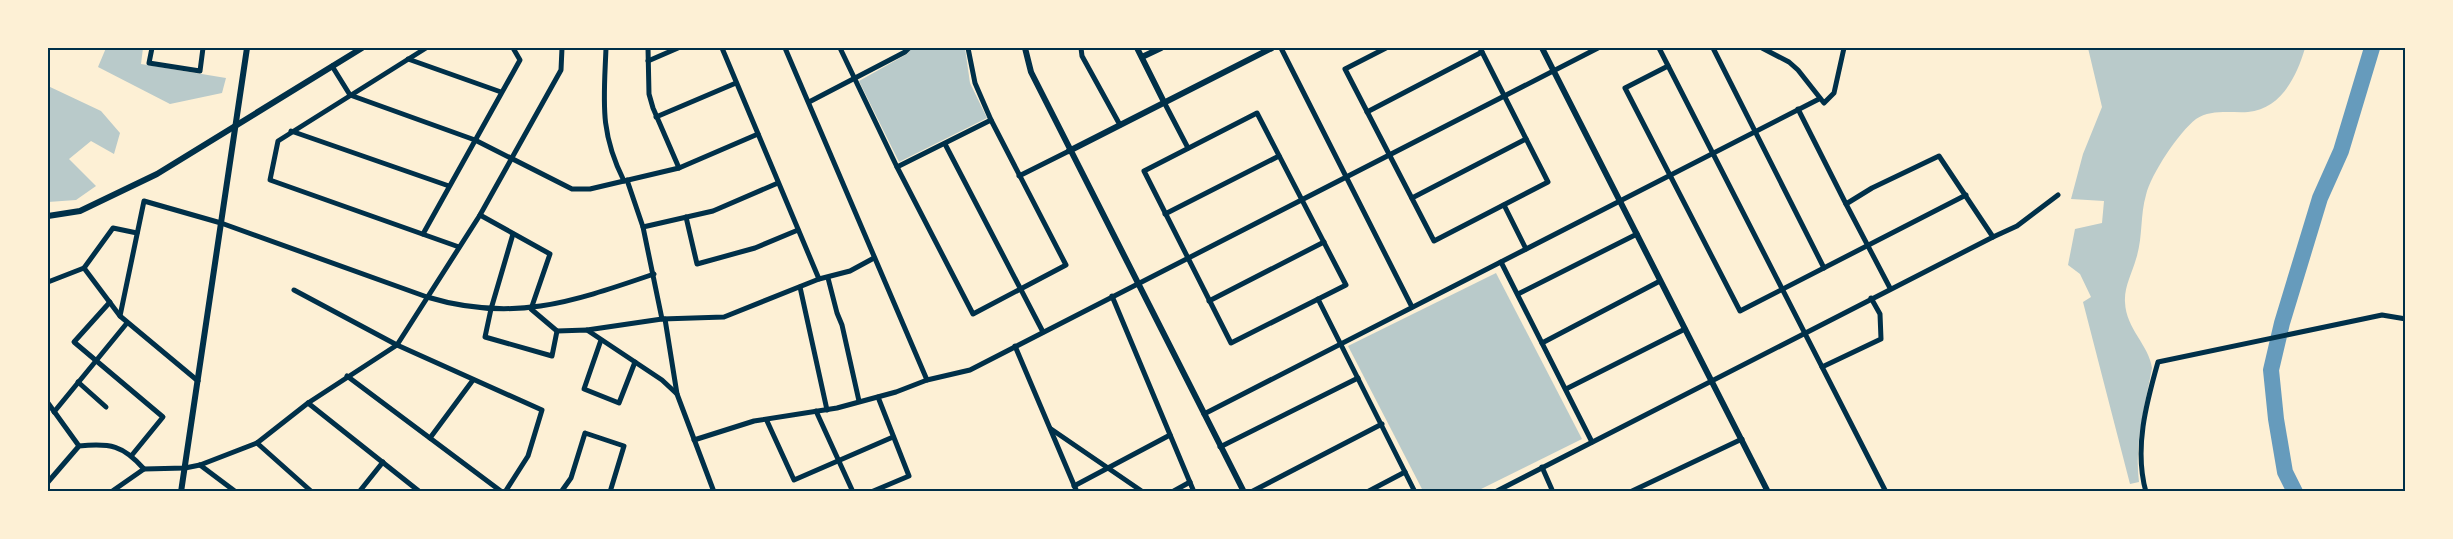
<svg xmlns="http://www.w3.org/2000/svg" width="2453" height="539" viewBox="0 0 2453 539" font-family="'Public Sans',sans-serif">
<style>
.green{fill:#b9caca}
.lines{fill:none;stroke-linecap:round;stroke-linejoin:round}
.river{stroke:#669bbc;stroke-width:16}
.minor{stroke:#003049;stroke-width:5}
.tertiary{stroke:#003049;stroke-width:6}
.neatline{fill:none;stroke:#003049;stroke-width:2}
</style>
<rect width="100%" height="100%" fill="#fdf0d5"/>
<g class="green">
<path d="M106 48H143L141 64 226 78 222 93 170 104 98 67Z"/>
<path d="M912 48 918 49 921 48H965L970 83 987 118 899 162 859 81 907 54Z"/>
<path d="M2088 48H2305C2297 76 2281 109 2248 112 2231 113 2211 109 2196 119 2179 132 2151 174 2146 195 2140 215 2143 238 2136 259 2132 273 2124 287 2125 302 2126 329 2149 345 2152 368 2145 406 2134 443 2139 482L2130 484 2083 302 2091 297 2080 274 2068 265 2075 229 2102 223 2104 201 2071 199 2083 154 2102 107Z"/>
<path d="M48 86 101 111 120 133 114 154 91 141 69 159 96 186 76 200 48 202Z"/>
<path d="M1496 273 1582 439 1477 491H1423L1348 346Z"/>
</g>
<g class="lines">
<path class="river" d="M2295 492 2285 472 2276 419 2271 370 2282 323 2320 198 2341 151 2372 48"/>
<g class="minor">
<path d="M152 48 149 63 200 71 203 48"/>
<path d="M426 48 278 141 270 180 459 247"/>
<path d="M606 48C604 101 599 131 624 181"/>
<path d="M648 48 649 94 653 108 679 168"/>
<path d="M722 48 819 279"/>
<path d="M785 48 927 380"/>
<path d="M840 48 897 167 973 314 1066 265 991 120 975 83 968 48"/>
<path d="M1081 48 1082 56 1120 125"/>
<path d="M1281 48 1412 307"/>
<path d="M1386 48 1345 69 1434 241 1548 182 1480 48"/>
<path d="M1659 48 1886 492"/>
<path d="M1713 48 1824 268"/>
<path d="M1762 48 1789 62 1798 70 1824 103 1834 93 1844 48"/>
<path d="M408 59 501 92"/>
<path d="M648 61 678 48"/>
<path d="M332 66 350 95 475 140 572 189H590L679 168 758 134"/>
<path d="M1668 66 1625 88 1740 311 1966 195"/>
<path d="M809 102 905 52 909 48"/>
<path d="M1164 102 1188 148"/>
<path d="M1367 112 1482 52"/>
<path d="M1257 113 1346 285 1231 343 1144 171Z"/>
<path d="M656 117 736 83"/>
<path d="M291 131 449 186"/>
<path d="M945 144 1043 332"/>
<path d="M897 167 991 120"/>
<path d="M1019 176 1069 151"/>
<path d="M627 180 643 227 662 319"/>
<path d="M1412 198 1526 139"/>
<path d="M1846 204 1890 288"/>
<path d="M1504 205 1526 249"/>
<path d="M1165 214 1279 156"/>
<path d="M480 215 550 254 531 309 557 331 587 330 662 380 677 394"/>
<path d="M686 217 697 264 755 248 798 230"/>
<path d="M643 227 713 211 778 183"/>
<path d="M423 234 520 60 513 48"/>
<path d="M513 234 491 309 485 337 552 356 557 331"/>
<path d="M1993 237 2017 226 2058 195"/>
<path d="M1501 262 1592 442"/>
<path d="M84 268 120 316"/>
<path d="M828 278 837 313 842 325 859 401"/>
<path d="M48 282 84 268 113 228 137 233"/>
<path d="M800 287 827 410"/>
<path d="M294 290 397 345 542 410 528 456 505 492"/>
<path d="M1518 294 1637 234"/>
<path d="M1112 296 1194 492"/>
<path d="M1318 299 1415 492"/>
<path d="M1209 301 1324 242"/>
<path d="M110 302 74 342 163 417 132 455"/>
<path d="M665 319 677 394 714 492"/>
<path d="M587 330 662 319 724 317 819 279 850 271 874 258"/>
<path d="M601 340 584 389 619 403 635 362"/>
<path d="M1542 343 1660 281"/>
<path d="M1015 346 1077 492"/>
<path d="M1822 367 1881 339 1880 314 1871 298"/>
<path d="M347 376 502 492"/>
<path d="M198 381 120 316 144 201 221 223 427 297C513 323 572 302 654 274"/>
<path d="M78 382 106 407"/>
<path d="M1566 389 1685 329"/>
<path d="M48 403 79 446"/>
<path d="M308 403 420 492"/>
<path d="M816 411 853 492"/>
<path d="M54 412 127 323"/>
<path d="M1204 414 1819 99"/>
<path d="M767 421 794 480 893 437"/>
<path d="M1051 429 1143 492"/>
<path d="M430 438 473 380"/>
<path d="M694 440 754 421 837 408 896 392 927 380 970 370 1598 48"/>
<path d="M257 443 312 492"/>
<path d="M1220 447 1358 378"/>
<path d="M200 465 236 492"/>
<path d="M1542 467 1553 492"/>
<path d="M48 482 79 446C110 443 123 445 144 469L185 468 200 465 257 443 308 403 397 345 480 215 561 70 562 48"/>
<path d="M1074 486 1170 435"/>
<path d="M111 492 144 469"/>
<path d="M359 492 383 462"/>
<path d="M561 492 571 478 585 433 624 446 610 492"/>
<path d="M871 492 909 476 878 397"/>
<path d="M1172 492 1190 482"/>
<path d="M1251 492 1382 424"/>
<path d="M1367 492 1405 472"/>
<path d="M1495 492 1993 237 1939 156 1872 188 1846 204 1798 109"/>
<path d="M1630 492 1742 439"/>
<path d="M2146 492C2134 449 2146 404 2158 362L2382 315 2406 319"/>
</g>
<g class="tertiary">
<path d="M1025 48 1031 72 1244 492"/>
<path d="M1137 48 1164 102"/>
<path d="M1542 48 1768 492"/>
<path d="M1142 57 1161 48"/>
<path d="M1069 151 1272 48"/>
<path d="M48 216 80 211 157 174 362 48"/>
<path d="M181 492 247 48"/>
</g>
</g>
<rect width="2453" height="539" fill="none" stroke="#fdf0d5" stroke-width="98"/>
<rect x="49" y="49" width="2355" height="441" class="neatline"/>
</svg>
